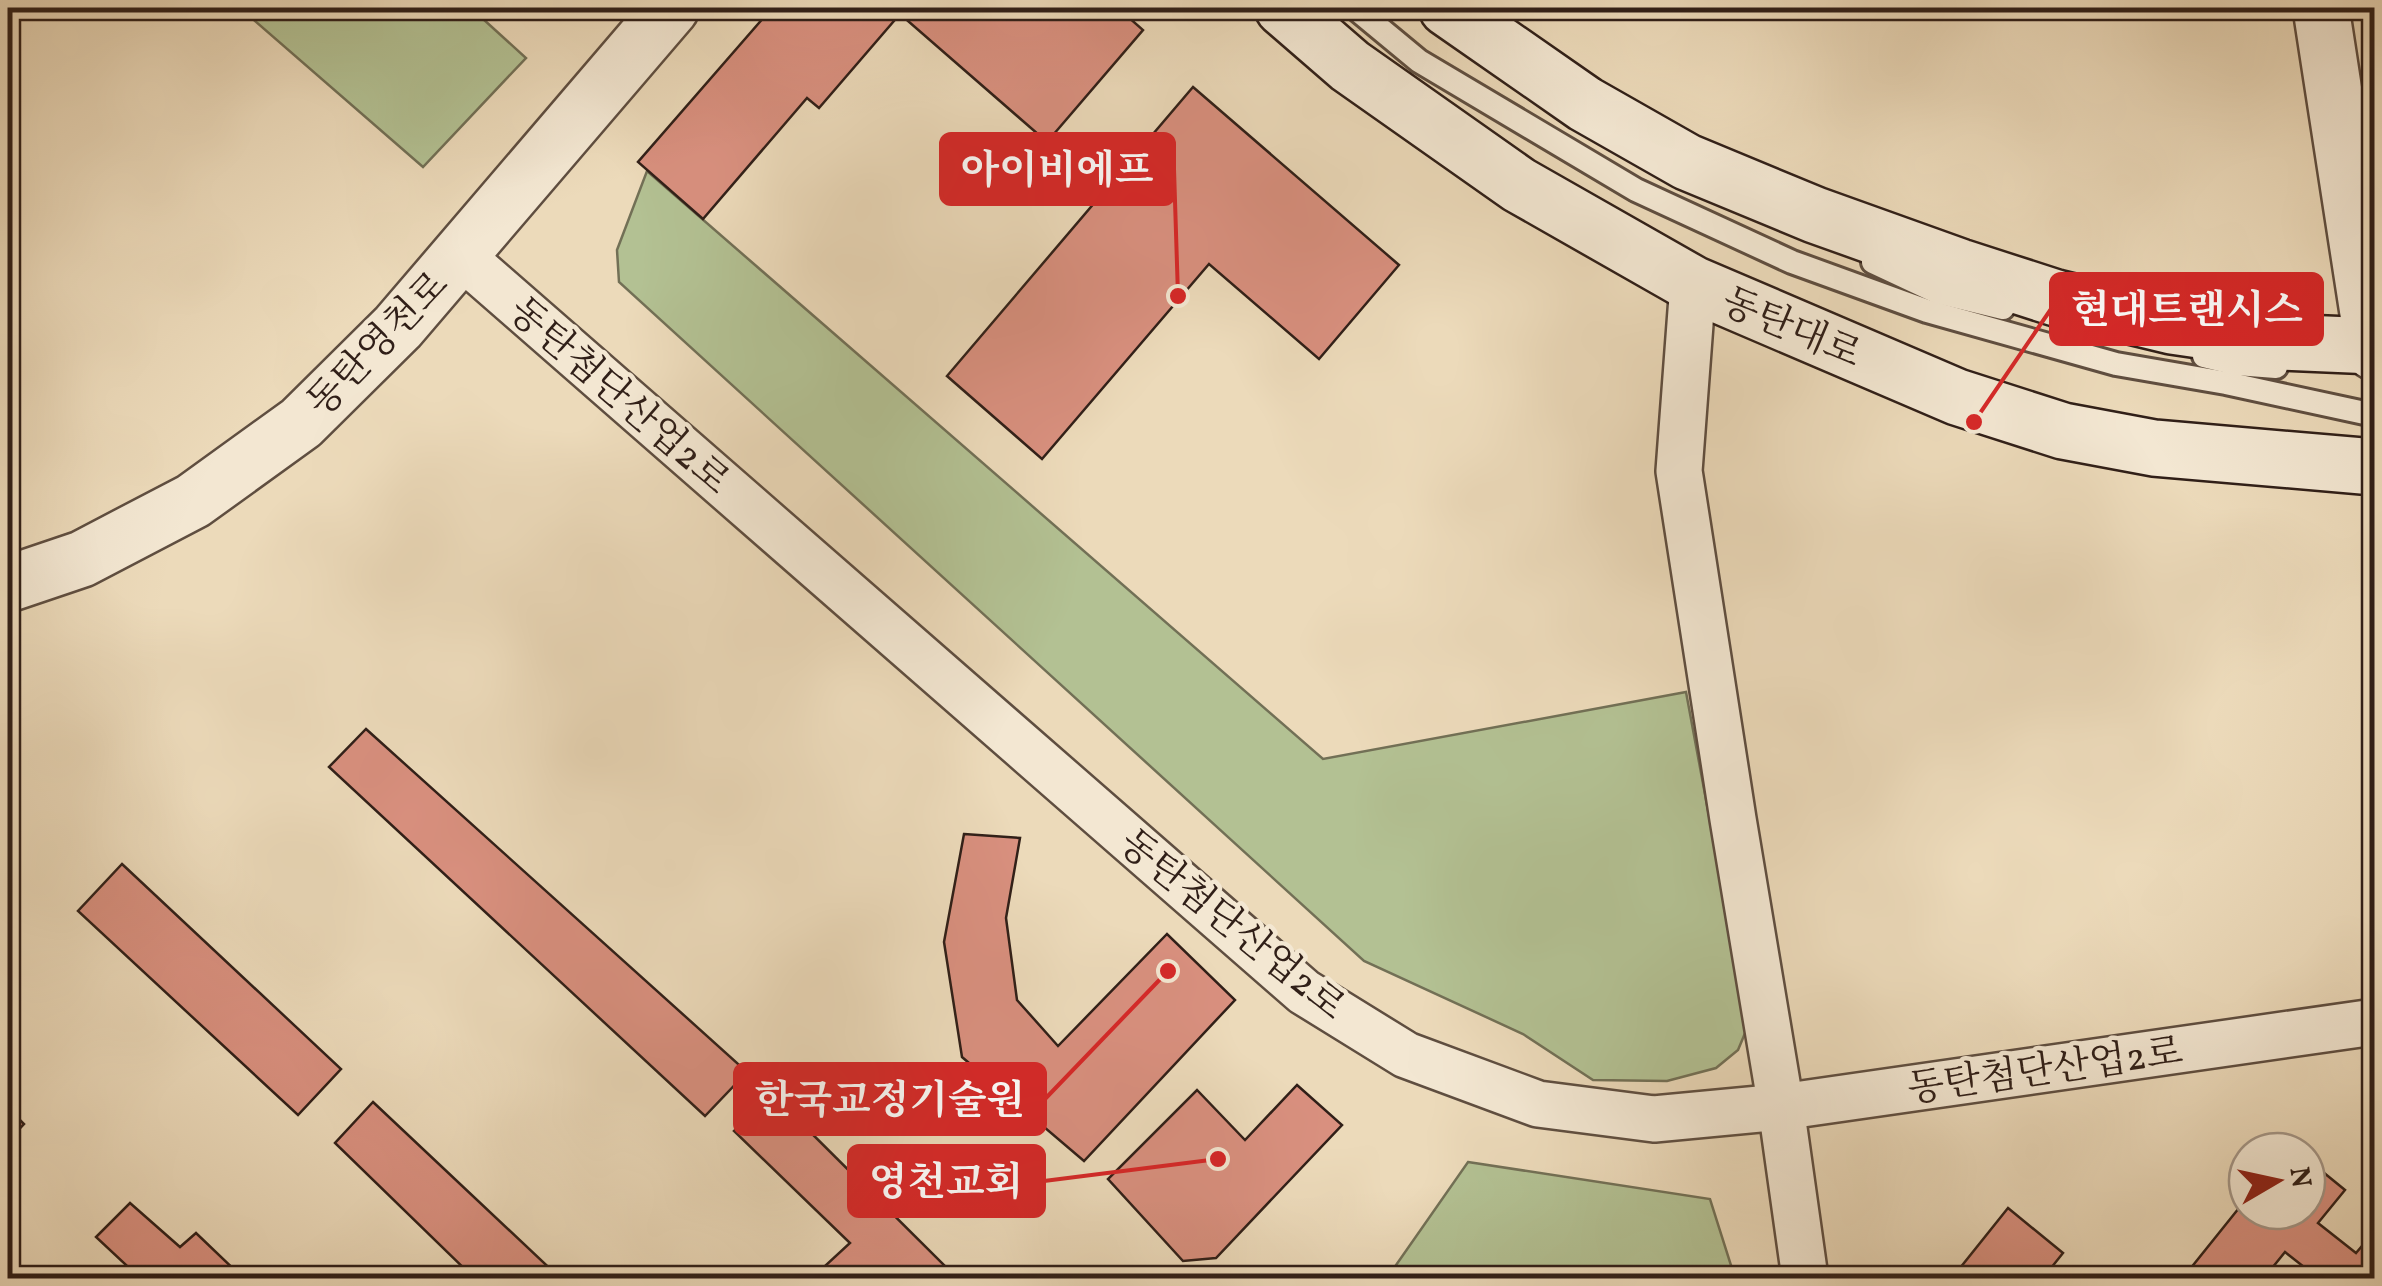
<svg xmlns="http://www.w3.org/2000/svg" width="2382" height="1286" viewBox="0 0 2382 1286" font-family="Vollkorn,'Noto Serif KR',serif">
<style>
.green{fill:#b3c193;stroke:#727056;stroke-width:2.5}
.building{fill:#d9907f;stroke:#301f18;stroke-width:2.5}
.lines{fill:none;stroke-linecap:round;stroke-linejoin:round}
.service-casing{stroke:#5f4e40;stroke-width:28}
.minor-casing{stroke:#5f4e40;stroke-width:50}
.tertiary-casing{stroke:#5f4e40;stroke-width:60}
.secondary-casing{stroke:#301f18;stroke-width:60}
.service{stroke:#f3e7d2;stroke-width:22}
.minor{stroke:#f3e7d2;stroke-width:45}
.tertiary{stroke:#f3e7d2;stroke-width:55}
.secondary{stroke:#f3e7d2;stroke-width:55}
.labels{text-anchor:middle;stroke-width:9;stroke-linejoin:round;paint-order:stroke}
.street-label{font-size:38px;fill:#301f18;stroke:#f3e7d2}
.leader{fill:none;stroke:#d62828;stroke-width:4}
.callout-dot{fill:#d62828;stroke:#f3e7d2;stroke-width:4}
.callout{fill:#d62828;stroke:#d62828;stroke-width:4}
.callout-label{font-size:40px;text-anchor:middle;font-weight:bold;fill:#fff}
</style>
<rect width="100%" height="100%" fill="#ecdaba"/>
<filter id="stains"><feTurbulence type="fractalNoise" baseFrequency=".002" numOctaves="4"/><feColorMatrix values="0 0 0 0 .2 0 0 0 0 .09 0 0 0 0 .02 0 0 0 .5 -.17"/></filter>
<radialGradient id="worn" r=".72"><stop offset=".6" stop-color="#630" stop-opacity="0"/><stop offset="1" stop-color="#630" stop-opacity=".3"/></radialGradient>
<g class="green">
<path d="M240 8H471L526 58 423 167Z"/>
<path d="M647 171 1323 759 1686 692 1748 1026 1738 1050 1716 1068 1667 1081 1593 1080 1523 1034 1364 961 619 282 617 250Z"/>
<path d="M1468 1162 1710 1199 1735 1278H1387Z"/>
</g>
<g class="building">
<path d="M772 8H1118L1143 30 1047 142 900 14 819 108 807 98 703 219 638 162Z"/>
<path d="M1193 87 1399 265 1319 359 1209 264 1042 459 947 376Z"/>
<path d="M366 729 747 1072 705 1116 329 767Z"/>
<path d="M964 834 1020 838 1006 918 1017 1000 1058 1046 1167 934 1235 1000 1084 1161 962 1057 944 942Z"/>
<path d="M122 864 341 1069 298 1115 78 911Z"/>
<path d="M1297 1085 1342 1125 1216 1258 1183 1261 1108 1179 1197 1090 1245 1140Z"/>
<path d="M771 1093 957 1278H812L850 1243 734 1131Z"/>
<path d="M373 1102 560 1278H474L335 1143Z"/>
<path d="M8 1108 24 1124 8 1141Z"/>
<path d="M2307 1159 2345 1190 2318 1223 2356 1253 2367 1240 2374 1246V1278H2318L2285 1252 2264 1278H2191L2186 1274 2247 1198V1211H2307Z"/>
<path d="M130 1203 180 1247 196 1233 243 1278H140L96 1237Z"/>
<path d="M2008 1208 2063 1253 2043 1278H1952Z"/>
<path d="M10 1263 27 1278H8V1266Z"/>
</g>
<g class="lines">
<g class="service-casing">
<g id="service">
<path d="M1355 8 1419 61 1636 190 1792 262 1927 311 2116 364 2226 383 2374 415"/>
<path d="M1873 262 1937 292 2003 308"/>
<path d="M2204 356 2237 364 2276 367"/>
</g>
</g>
<g class="minor-casing">
<g id="minor">
<path d="M460 255 1304 992 1406 1055 1538 1104 1654 1119 1781 1107 2374 1022"/>
<path d="M1693 284 1679 471 1733 819 1781 1107 1805 1278"/>
</g>
</g>
<g class="tertiary-casing">
<g id="tertiary">
<path d="M2321 8 2374 352"/>
<path d="M8 584 82 559 193 501 301 423 398 327 671 8"/>
</g>
</g>
<g class="secondary-casing">
<g id="secondary">
<path d="M1283 8 1350 66 1519 185 1693 284 1957 397 2063 431 2154 448 2374 467"/>
<path d="M1447 8 1585 104 1687 162 1815 215 1960 267 2056 298 2172 326 2282 342 2374 346"/>
</g>
</g>
<use href="#service" class="service"/>
<use href="#minor" class="minor"/>
<use href="#tertiary" class="tertiary"/>
<use href="#secondary" class="secondary"/>
</g>
<g class="labels">
<g class="street-label">
<text transform="translate(1792 327) rotate(23)" y="13">동탄대로</text>
<text transform="translate(377 343) rotate(-46)" y="13">동탄영천로</text>
<text transform="translate(620 395) rotate(41)" y="13">동탄첨단산업2로</text>
<text transform="translate(1233 924) rotate(39)" y="13">동탄첨단산업2로</text>
<text transform="translate(2045 1069) rotate(-8)" y="13">동탄첨단산업2로</text>
</g>
</g>
<path class="leader" d="M1178 296L1174 169M1974 422L2051 309M1168 971L1045 1099M1218 1159L1044 1181"/>
<g class="callout-dot">
<circle cx="1178" cy="296" r="10"/>
<circle cx="1974" cy="422" r="10"/>
<circle cx="1168" cy="971" r="10"/>
<circle cx="1218" cy="1159" r="10"/>
</g>
<g class="callout">
<rect x="941" y="134" width="233" height="70" rx="10"/>
<rect x="2051" y="274" width="271" height="70" rx="10"/>
<rect x="735" y="1064" width="310" height="70" rx="10"/>
<rect x="849" y="1146" width="195" height="70" rx="10"/>
</g>
<g class="callout-label">
<text x="1057" y="183">아이비에프</text>
<text x="2187" y="323">현대트랜시스</text>
<text x="890" y="1113">한국교정기술원</text>
<text x="946" y="1195">영천교회</text>
</g>
<rect width="2382" height="1286" fill="none" stroke="#ecdaba" stroke-width="40"/>
<rect x="10" y="10" width="2362" height="1266" fill="none" stroke="#301f18" stroke-width="5"/>
<rect x="20" y="20" width="2342" height="1246" fill="none" stroke="#301f18" stroke-width="2.5"/>
<g transform="translate(2277 1181) rotate(81)"><circle r="48" fill="#f3e7d2" stroke="#a59788" stroke-width="2.5"/>
<path d="M0-8L18 38L0 25L-18 38Z" fill="#8f2418"/>
<text y="-15" font-size="28" font-weight="bold" text-anchor="middle" fill="#301f18">N</text>
</g>
<rect width="100%" height="100%" filter="url(#stains)"/>
<rect width="100%" height="100%" fill="url(#worn)"/>
</svg>
